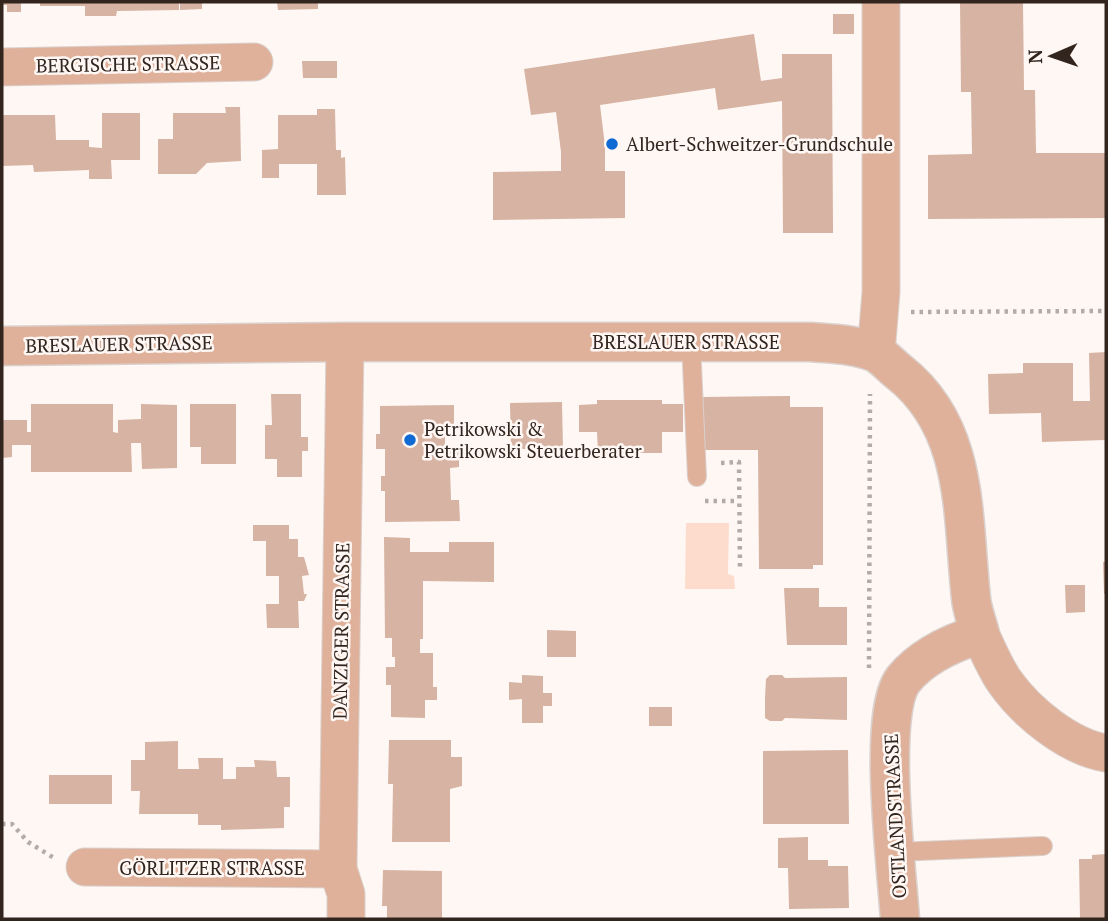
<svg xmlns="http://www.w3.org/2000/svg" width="1108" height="921" viewBox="0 0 1108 921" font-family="'PT Serif',serif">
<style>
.green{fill:#fddccd}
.building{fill:#d6b3a2}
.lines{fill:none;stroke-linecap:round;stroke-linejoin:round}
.service-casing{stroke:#dad1cd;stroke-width:20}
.minor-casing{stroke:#dad1cd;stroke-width:39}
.tertiary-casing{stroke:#dad1cd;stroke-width:41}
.path{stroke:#b4aaa6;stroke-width:4.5;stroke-dasharray:3.5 5;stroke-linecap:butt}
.service{stroke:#dfb19b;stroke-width:18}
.minor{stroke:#dfb19b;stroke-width:37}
.tertiary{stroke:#dfb19b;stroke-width:38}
.poi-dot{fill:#0f6ad3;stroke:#fff7f4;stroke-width:2.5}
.labels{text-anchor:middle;stroke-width:5;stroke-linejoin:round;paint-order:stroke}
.street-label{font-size:19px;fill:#32251e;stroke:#fff7f4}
.poi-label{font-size:19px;fill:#32251e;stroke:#fff7f4;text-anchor:start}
</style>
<rect width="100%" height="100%" fill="#fff7f4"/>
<path class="green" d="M686 523H729L728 574 734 576 735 589H685Z"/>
<g class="building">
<path d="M2 2H21V12H7V5H2Z"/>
<path d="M40 2H179V10L117 11 116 16H85V6H40Z"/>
<path d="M180 2H202V9L180 10Z"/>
<path d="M277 2H318V9L278 10Z"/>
<path d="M960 2H1023L1024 90H1035L1036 153H1106V218L928 219V155L972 154 971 92H961Z"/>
<rect x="833" y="14" width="21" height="20"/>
<path d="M754 34 761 81 782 78V54H832L833 233H783L782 101 718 110 715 88 600 105 605 146V171H625V218L493 220V172L561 171V152L556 112 531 115 524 69Z"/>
<path d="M302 61H337V78H303Z"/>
<path d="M225 107H240L241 161 207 163 196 174H158V139H173V113H226Z"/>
<path d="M317 109H335L336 150H341V158L345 157 346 195H317V164H279V178H262V150L278 149V115H317Z"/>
<path d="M102 113H140V160H111L112 179H89V170L34 172 33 165 2 166V115H55L56 140H89V147L102 148Z"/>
<path d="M1106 352V440L1042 442 1041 413 989 414 988 374 1023 373V363H1073V401H1090L1089 353Z"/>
<path d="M271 394H301V437H308V451H302V477H277V459H265V425H272Z"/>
<path d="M790 396V407H823V565H813V569H759L758 450H703V397Z"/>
<path d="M597 400H662V404H683V432H662V453H598L597 432H579V405L597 404Z"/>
<path d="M562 402 563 449H511L510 403Z"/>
<path d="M31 404H113V432L118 433V420L141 419V404L177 405V468L142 469 141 443H131L132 472H31V445H12V457L2 458V420H27V432H31Z"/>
<path d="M190 404H236V464H201V447H190Z"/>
<path d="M454 405V426H445V447H459V467L450 468 451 500H459L460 521 385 522V491H381V476H385V449H376V434H380V406Z"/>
<path d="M253 525H289V539H298V557H304L309 575 302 576 304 594H307L304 601H298L299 628H267L266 604H279V576H266V541H253Z"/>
<path d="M384 537 410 538V552H449V542H494V582L423 581V639H420V653H433V687H437V700H425V718L391 717V685H386V667H395V657H392V638H385Z"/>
<path d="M1103 562H1106V594H1104Z"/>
<path d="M1065 585H1085V612L1066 613Z"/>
<path d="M784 588H819V607H847V645H787Z"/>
<path d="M547 630 576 631V657H547Z"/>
<path d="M522 675 543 676V693H552V706H543V723H522V699L509 700V682L522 683Z"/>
<path d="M770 675H782L785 678 847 677V720L785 718 782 721H770L765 718V698L766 679Z"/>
<rect x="649" y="707" width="23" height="19"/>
<path d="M389 740H451V757H462V786L450 789V842H392L393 784H388Z"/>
<path d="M178 741V769H199L198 758H223V779H236V767H255L254 760 276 761 277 777H290V807H284V828L221 830V825H198V814H139L140 791H131V760H145V742Z"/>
<path d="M848 750 849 824H763V751Z"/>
<rect x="49" y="775" width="63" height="29"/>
<path d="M808 837V860H828V866H848L849 908 789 909 788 868H778V838Z"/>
<path d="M1106 854V919H1080L1079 859H1092V855Z"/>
<path d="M383 870 442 871V919H387V906H382Z"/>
</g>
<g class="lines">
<g class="service-casing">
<g id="service">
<path d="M691 342 697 477"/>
<path d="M895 852 1043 846"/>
</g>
</g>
<g class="minor-casing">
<g id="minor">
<path d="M2 67 254 62"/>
<path d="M345 342 338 869 346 894V919"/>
<path d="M876 353 881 292V2"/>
<path d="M980 634C988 650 995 668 1005 682 1027 713 1069 747 1106 753"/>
<path d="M85 867 338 869"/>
</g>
</g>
<g class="tertiary-casing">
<path id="tertiary" d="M2 346 345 342H811C832 344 854 344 874 352 883 356 891 366 899 372 970 428 962 517 971 598 972 610 977 622 980 634 951 643 922 656 903 680 877 714 897 872 900 919"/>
</g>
<g class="path">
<path d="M911 312 1106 311"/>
<path d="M721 463 739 462 740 568"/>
<path d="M705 501H739"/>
<path d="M869 668 870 394"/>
<path d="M2 824H12L28 842 54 858"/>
</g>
<use href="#service" class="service"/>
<use href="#minor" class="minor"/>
<use href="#tertiary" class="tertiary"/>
</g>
<g class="poi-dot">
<circle cx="612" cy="144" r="7"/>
<circle cx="410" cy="440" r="7"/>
</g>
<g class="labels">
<g class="street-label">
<text transform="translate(128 64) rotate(-1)" y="7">BERGISCHE STRASSE</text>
<text x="686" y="349">BRESLAUER STRASSE</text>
<text transform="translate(119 344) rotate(-1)" y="7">BRESLAUER STRASSE</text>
<text transform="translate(341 631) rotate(-89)" y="7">DANZIGER STRASSE</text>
<text transform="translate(895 816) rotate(-93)" y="7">OSTLANDSTRASSE</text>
<text x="212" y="875">GÖRLITZER STRASSE</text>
</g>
<g class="poi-label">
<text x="626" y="151">Albert-Schweitzer-Grundschule</text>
<text x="424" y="436">Petrikowski &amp;<tspan x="424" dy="22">Petrikowski Steuerberater</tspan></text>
</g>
</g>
<rect width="1108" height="921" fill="none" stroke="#32251e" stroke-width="7"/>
<g transform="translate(1052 56) rotate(268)" stroke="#fff7f4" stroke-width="5" paint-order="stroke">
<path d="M0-5L12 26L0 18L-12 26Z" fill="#32251e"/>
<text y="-10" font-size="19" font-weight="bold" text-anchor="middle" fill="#32251e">N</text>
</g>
</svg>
